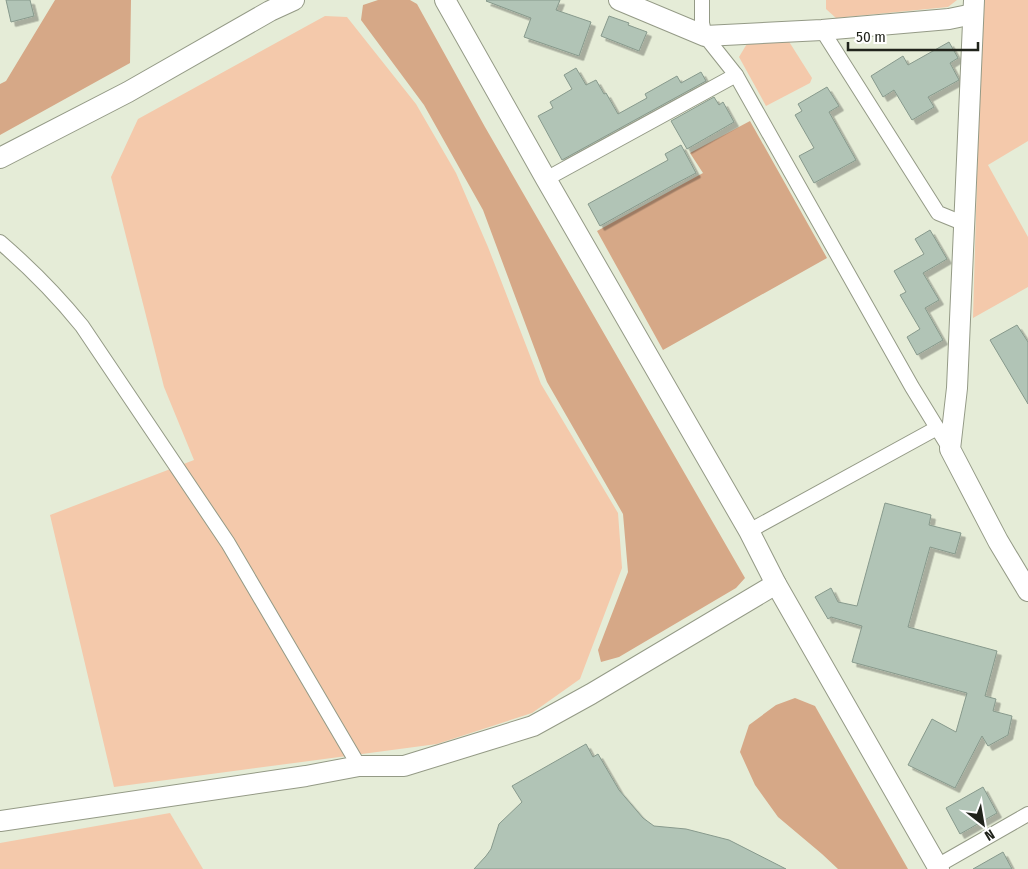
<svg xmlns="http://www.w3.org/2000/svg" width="1028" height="869" viewBox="0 0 1028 869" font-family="'Fira Sans Condensed',sans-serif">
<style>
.green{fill:#f4c9ab}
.forest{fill:#d6a887}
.building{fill:#b1c4b6;stroke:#87998c;filter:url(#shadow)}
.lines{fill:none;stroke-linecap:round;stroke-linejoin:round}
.street-casing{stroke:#949a86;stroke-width:16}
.secondary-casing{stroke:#949a86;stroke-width:22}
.street{stroke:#fff;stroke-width:14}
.secondary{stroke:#fff;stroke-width:20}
</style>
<defs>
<filter id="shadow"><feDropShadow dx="4.5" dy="4.5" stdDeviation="0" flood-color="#0004"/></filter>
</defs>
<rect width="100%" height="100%" fill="#e5ecd7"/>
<g class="green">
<path d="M826 0H957L948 7 836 18 826 9Z"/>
<path d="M982 0H1028V141L988 165 1028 237V287L973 318Z"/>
<path d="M325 16 347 17 416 104 456 173 488 247 541 384 618 513 622 568 580 679 532 713 437 744 114 787 50 515 194 460 164 387 111 177 138 119Z"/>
<path d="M788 40 812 78 810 83 766 106 739 57 748 42Z"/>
<path d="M170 813 203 869H0V843Z"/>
</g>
<g class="forest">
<path d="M55 0H131L130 63 0 135V84L6 81Z"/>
<path d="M378 0H410L417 4 485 127 745 578 736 588 619 657 601 662 598 650 628 572 623 514 547 382 483 210 424 105 361 20 363 5Z"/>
<path d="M750 121 827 258 663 350 597 231 703 173 690 153Z"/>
<path d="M795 698 815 706 908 869H838L822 854 778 817 755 785 740 752 749 725 776 705Z"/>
</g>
<g class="building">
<path d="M6 0H30L34 16 11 22Z"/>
<path d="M487 0H560L556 10 591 22 579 56 524 37 531 18 486 1Z"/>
<path d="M609 16 629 23 628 25 647 32 639 51 601 36Z"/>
<path d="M949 42 958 58 950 63 959 80 928 97 934 107 912 120 894 90 883 97 871 76 903 56 908 65Z"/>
<path d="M576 68 586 85 596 80 604 94 606 93 618 114 647 98 645 94 677 76 681 83 701 72 706 81 562 160 538 116 553 108 550 102 572 89 564 75Z"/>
<path d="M827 87 839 106 829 112 856 160 814 183 799 156 814 148 795 115 802 111 798 104Z"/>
<path d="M714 97 719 105 723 102 734 122 687 149 671 121Z"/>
<path d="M681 145 696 173 675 184 600 226 588 204 668 160 665 154Z"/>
<path d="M930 230 947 259 923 273 939 300 925 308 943 340 917 355 907 337 920 329 900 295 906 292 894 271 924 254 915 239Z"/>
<path d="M1017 325 1028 342V404L990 340Z"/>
<path d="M885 503 931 515 929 525 961 533 955 554 930 547 908 627 997 651 985 696 996 699 993 711 1012 716 1008 735 988 746 982 736 955 788 908 765 932 719 956 732 967 693 852 662 862 626 831 617 828 619 815 597 831 588 838 602 857 606Z"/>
<path d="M586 744 593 757 598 754 619 790 643 818 654 826 686 829 729 840 786 869H474L486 856 491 849 499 824 522 802 512 786Z"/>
<path d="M983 787 997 813 960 834 946 808Z"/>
<path d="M1003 852 1012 869H973Z"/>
</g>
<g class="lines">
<g class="street-casing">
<g id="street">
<path d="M702 0V23L705 36 736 75 912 387 950 449"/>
<path d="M822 30 938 213 965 224"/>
<path d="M546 179 736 75"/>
<path d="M0 242C30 268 57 295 82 326L228 543 359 766"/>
<path d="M749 531 937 428"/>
<path d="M937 866 1028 814"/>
</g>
</g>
<g class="secondary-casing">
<g id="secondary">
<path d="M445 0 546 179 749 531 776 584 939 869"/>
<path d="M619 0 705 36 822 30 949 19 973 14"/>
<path d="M974 0 957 388 950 449 998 541 1028 591"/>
<path d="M0 158 128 92 270 11 294 0"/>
<path d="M0 821 306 776 359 766H404L485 741 533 726 591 694 776 584"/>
</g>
</g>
<use href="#street" class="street"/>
<use href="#secondary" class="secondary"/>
</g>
<g transform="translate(983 824) rotate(149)" stroke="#ffffff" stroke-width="4" paint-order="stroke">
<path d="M0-4L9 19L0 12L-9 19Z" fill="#20231b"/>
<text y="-8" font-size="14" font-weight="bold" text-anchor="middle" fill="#20231b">N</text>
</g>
<path d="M848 42v8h130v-8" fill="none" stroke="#20231b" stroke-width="2.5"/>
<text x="856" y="42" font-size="15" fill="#20231b" stroke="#ffffff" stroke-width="4" paint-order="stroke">50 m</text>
</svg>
